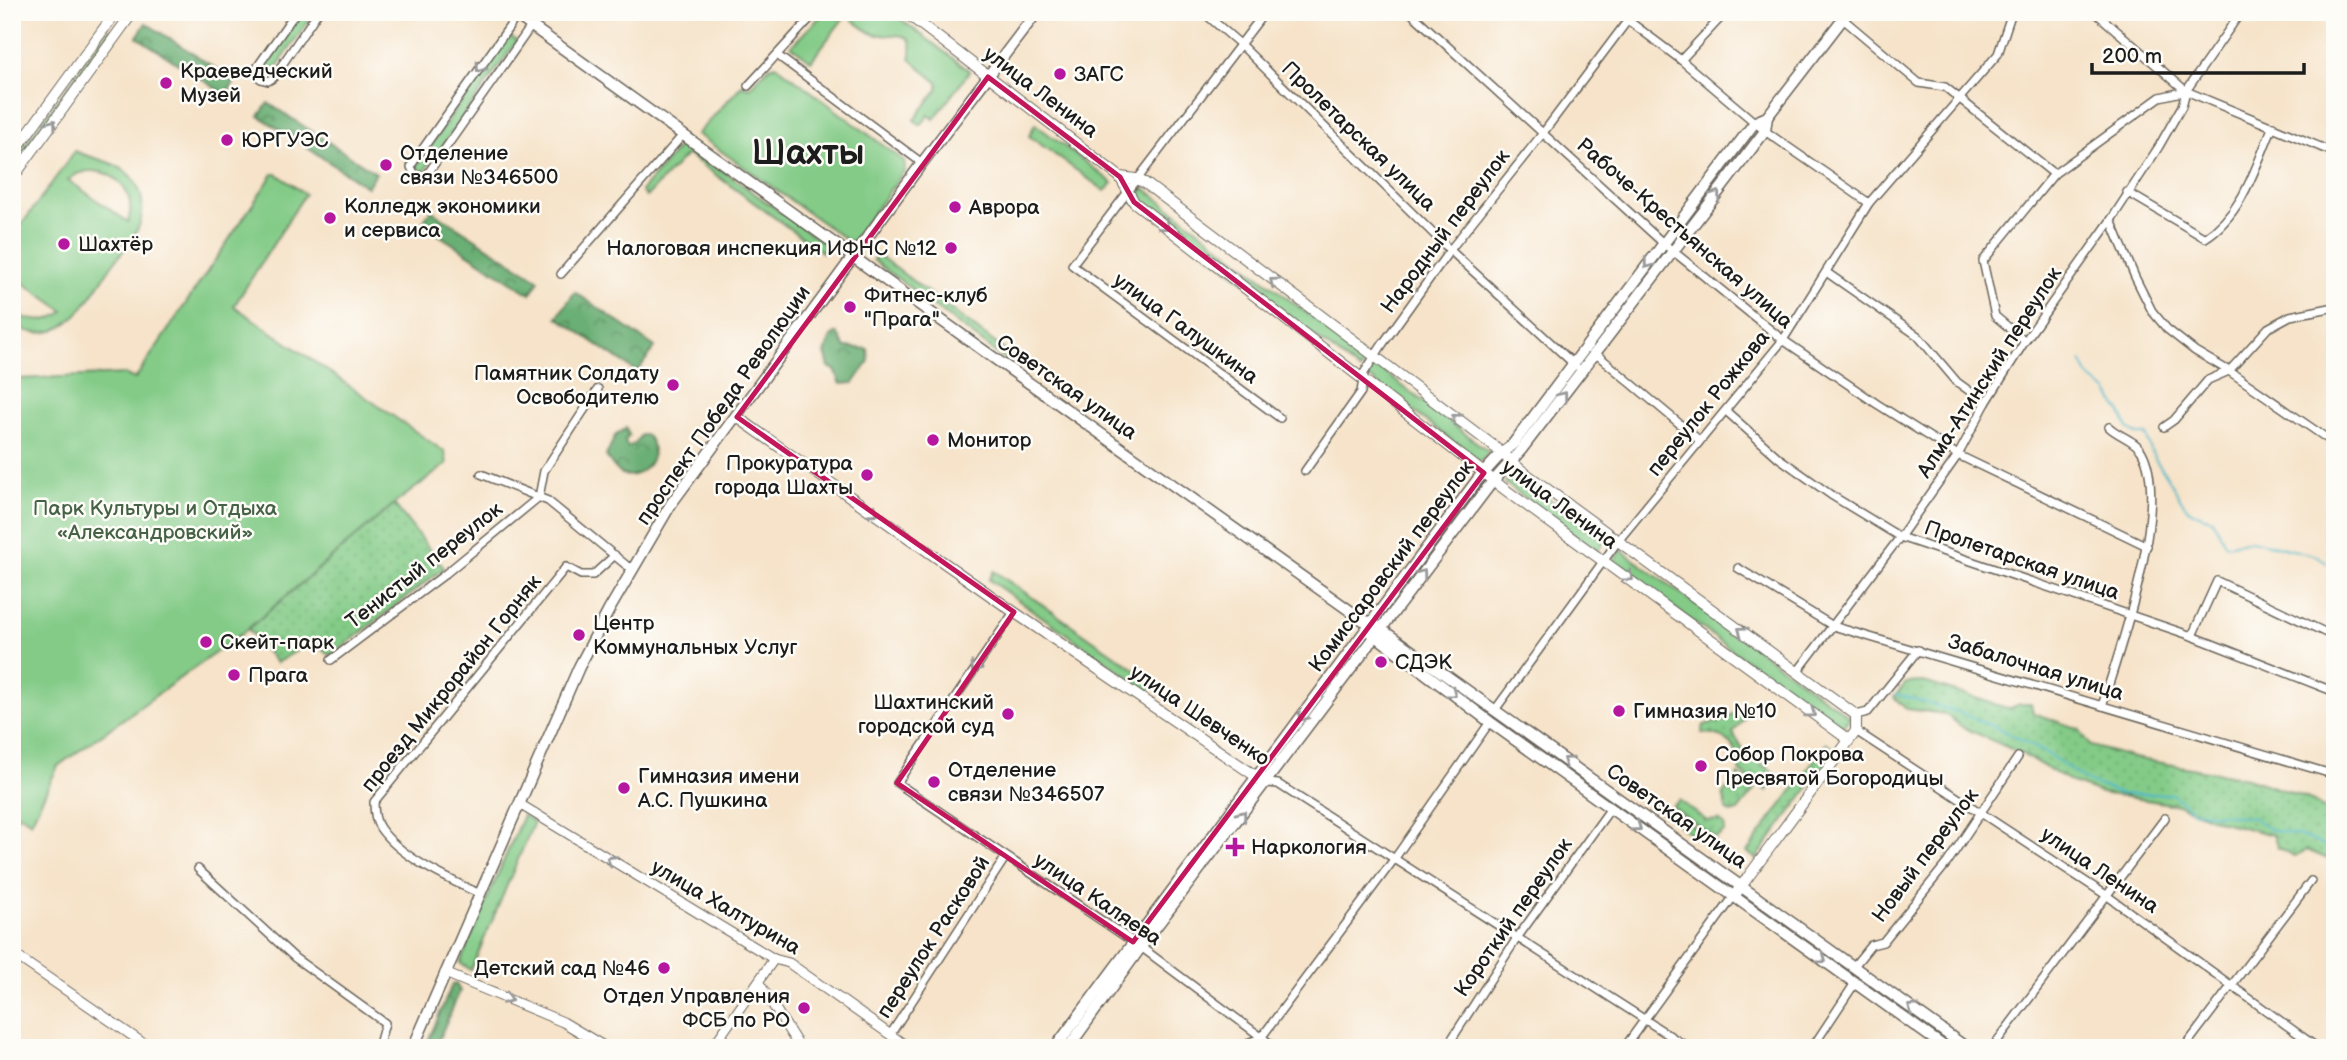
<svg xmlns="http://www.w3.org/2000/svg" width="2347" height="1060" viewBox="0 0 2347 1060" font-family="'Balsamiq Sans',sans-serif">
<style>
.grass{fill:url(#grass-dots);stroke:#507452;stroke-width:2}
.forest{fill:url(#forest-crowns);stroke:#436648;stroke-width:2}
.green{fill:#83cb87;stroke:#507452;stroke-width:2;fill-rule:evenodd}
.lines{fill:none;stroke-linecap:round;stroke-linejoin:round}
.stream{stroke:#4cb7c8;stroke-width:2}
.minor-casing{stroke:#686259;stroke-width:10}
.tertiary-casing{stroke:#686259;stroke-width:11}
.secondary-casing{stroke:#686259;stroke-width:12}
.primary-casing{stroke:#686259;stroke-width:13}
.minor{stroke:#fff;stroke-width:7}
.tertiary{stroke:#fff;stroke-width:9}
.secondary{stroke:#fff;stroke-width:10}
.primary{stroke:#fff;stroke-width:10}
.oneway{stroke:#999}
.marked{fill:none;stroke:#c2185b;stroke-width:5;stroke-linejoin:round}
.poi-dot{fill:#b5179e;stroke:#fdfcf7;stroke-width:2.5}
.labels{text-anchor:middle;stroke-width:5;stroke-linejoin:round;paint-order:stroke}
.poi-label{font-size:21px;fill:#1c1c1c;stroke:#fdfcf7;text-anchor:start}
.street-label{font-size:21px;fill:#1c1c1c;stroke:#fdfcf7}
.park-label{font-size:21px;fill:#456247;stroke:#fdfcf7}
.town-label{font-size:35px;font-weight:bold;fill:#1c1c1c;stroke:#fdfcf7}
</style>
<defs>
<pattern id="grass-dots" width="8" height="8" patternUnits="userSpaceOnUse" patternTransform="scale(1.75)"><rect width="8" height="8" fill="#83cb87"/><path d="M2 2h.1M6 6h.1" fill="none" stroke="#71ae74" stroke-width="1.8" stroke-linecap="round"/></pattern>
<pattern id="forest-crowns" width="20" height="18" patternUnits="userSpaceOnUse" patternTransform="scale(1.75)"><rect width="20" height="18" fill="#6aaf74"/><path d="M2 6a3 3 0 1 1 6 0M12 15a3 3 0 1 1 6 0" fill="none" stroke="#568e5e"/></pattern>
</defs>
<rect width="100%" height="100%" fill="#fdfcf7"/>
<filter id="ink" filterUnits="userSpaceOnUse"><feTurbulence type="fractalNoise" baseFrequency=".0143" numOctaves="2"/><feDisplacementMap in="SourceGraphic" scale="14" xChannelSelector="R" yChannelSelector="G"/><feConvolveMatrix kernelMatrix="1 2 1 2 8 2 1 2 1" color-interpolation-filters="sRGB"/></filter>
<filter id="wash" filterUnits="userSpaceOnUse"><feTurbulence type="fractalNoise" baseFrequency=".00686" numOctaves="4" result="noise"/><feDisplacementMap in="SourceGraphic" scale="28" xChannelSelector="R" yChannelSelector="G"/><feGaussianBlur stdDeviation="1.57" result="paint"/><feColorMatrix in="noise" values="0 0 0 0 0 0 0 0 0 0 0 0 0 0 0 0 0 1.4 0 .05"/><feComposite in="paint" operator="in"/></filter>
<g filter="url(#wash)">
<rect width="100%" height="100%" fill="#f6e3c9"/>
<g class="grass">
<path d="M109 29 113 31 12 170V163Z"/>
<path d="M394 504 444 568 331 656 311 642 276 663 248 629Z"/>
<path d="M1924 682 2010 709 2019 704H2031L2033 713 2079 729 2091 746 2134 758 2247 778 2307 798 2325 809 2335 821V862L2307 850 2294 856 2278 848 2273 835 2222 822 2178 805 2101 793 2075 784 2018 752 1962 727 1945 714 1906 709 1894 697 1906 683Z"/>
<path d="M1738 711 1746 716 1733 733 1743 750 1776 774 1768 791 1739 771C1741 747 1725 733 1702 733L1704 725 1723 720Z"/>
<path d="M1827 743 1836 750 1756 859 1747 852Z"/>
<path d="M1738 775 1756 788 1738 811 1731 813 1727 811 1723 793 1735 783Z"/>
<path d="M1631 787 1668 812 1670 810 1716 843 1715 847 1724 855 1722 857 1631 790Z"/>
<path d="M1679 800 1707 821 1719 820 1724 825 1725 831 1716 838 1672 807Z"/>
</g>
<g class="forest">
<path d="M146 23 235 81 226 95 137 37Z"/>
<path d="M268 103 376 173 367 187 259 116Z"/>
<path d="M431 210 539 280 530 294 422 224Z"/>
<path d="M575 292 655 347 637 372 557 317Z"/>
<path d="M837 333 845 347 868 349 869 361 854 383 841 384 835 370 829 367 825 353 831 337Z"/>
<path d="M626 428 629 435 625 441 628 447 635 443 641 435H646C666 454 639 483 622 474 615 471 611 462 606 456L615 436Z"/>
<path d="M456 984 460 991 435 1048H425L452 985Z"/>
</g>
<g class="green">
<path d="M299 12H315L272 74 265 73 262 68Z"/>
<path d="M825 12H891L970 71 934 119 929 115 921 125 914 120 937 90 938 83 910 59C919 24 887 39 874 34 864 30 855 21 846 15L811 61 791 46Z"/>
<path d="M508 35 517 41 423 173 415 167Z"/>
<path d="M776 65 904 161 905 170 851 243 697 134 742 85 749 88 769 67Z"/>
<path d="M1035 124 1113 183 1105 191 1029 136Z"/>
<path d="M683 142 826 245 822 252 687 154 646 197 641 191Z"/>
<path d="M75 151C94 160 117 160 132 178 141 189 144 204 141 219 138 235 123 250 113 264 89 298 63 355 12 324V310C28 323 48 324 64 311L12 275V238ZM88 171C117 170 137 194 128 222L68 180 77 174Z"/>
<path d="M273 174H277L305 194 234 306 445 452 447 464 394 504 244 632 58 766 31 822 19 814 12 824V375L19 379 124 374 135 379Z"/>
<path d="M1144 188 1368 360 1360 371 1136 198Z"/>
<path d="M877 254 1011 355 1007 361 873 260Z"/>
<path d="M1375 365 1489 452 1480 462 1367 376Z"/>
<path d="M1513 472 1605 540 1597 552 1505 483Z"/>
<path d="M1621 550 1850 717 1841 729 1612 563Z"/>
<path d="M994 571 1156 684 1150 692 989 580Z"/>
<path d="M523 815 534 822 471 970 460 963Z"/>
</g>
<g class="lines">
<g class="stream">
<path d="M2081 361 2089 377 2107 391 2120 411 2128 428 2137 435H2147C2149 452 2156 461 2166 475 2183 499 2179 511 2212 519L2226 545 2251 540 2317 556 2335 567"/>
<path d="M1896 694 1961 713 2002 730 2048 754 2087 781 2121 794H2172L2193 811 2254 818 2271 830 2298 835 2322 844 2335 854"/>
</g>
</g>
</g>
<g filter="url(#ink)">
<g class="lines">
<g class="minor-casing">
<g id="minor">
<path d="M296 12 258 66 257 75 261 79 268 81 273 78 318 12"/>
<path d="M1203 12 1240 44 1450 250 1576 366"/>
<path d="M1265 12 1072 265 1280 418"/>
<path d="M1410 12 1663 243 1783 340 1877 404 1958 455 2147 546"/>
<path d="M1617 12 1681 60 1765 131 1869 203"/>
<path d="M2095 12 2186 91 2335 153"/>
<path d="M519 13 412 164 411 167 415 175 426 176 541 12"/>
<path d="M1843 19 1919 83 1945 87 2054 174"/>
<path d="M777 55 922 163"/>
<path d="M1681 60 1726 12"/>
<path d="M748 86 816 12"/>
<path d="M2127 192 2205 238C2243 214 2256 165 2273 126"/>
<path d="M2111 220 2135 277 2152 311 2167 329 2195 351 2229 371 2335 444"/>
<path d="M1826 272 1918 336 1957 382 1986 403"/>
<path d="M561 274 682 136"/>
<path d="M2025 341 1995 316 1983 261 2054 174 2160 97 2186 91"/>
<path d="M1595 353 1699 440"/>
<path d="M1726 411 1779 458 1831 495 1900 537 2192 636 2335 692"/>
<path d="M2164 427 2174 420 2208 380 2229 371 2268 328 2290 316 2335 307"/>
<path d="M1305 471 1361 392 1364 373 1382 345 1450 250 1543 133 1628 20"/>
<path d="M481 474 548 501 626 565 634 569"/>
<path d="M1738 568 1833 626 2335 775"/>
<path d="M1014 612 897 783 1141 947 1276 1048"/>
<path d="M2192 636 2217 581 2335 637"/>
<path d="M331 660 444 575 539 497 544 471 598 389"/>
<path d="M1798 671 1900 537 1958 455 1986 403 2025 341 2111 220 2158 148 2182 106 2186 91 2241 12"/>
<path d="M2102 706C2120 649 2171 505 2142 452 2136 440 2118 436 2109 427"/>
<path d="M1495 710 1618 541 1783 340 1869 203 1998 54 2012 12"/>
<path d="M1856 715 1868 712 1918 650"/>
<path d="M1856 731 2106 895 2318 1048"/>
<path d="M1267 783 1278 784 1689 1048"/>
<path d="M198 869 295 958 385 1023 378 1048"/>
<path d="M480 894C449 879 401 858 380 828 375 821 374 811 374 802L566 567 581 575H593L615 555"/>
<path d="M1854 966 1871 945 1883 942 1947 863 2018 757"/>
<path d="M890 1035 1005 858"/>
<path d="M1247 1048 1250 1042 1261 1038 1395 858 1490 722"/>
<path d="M1446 1048 1517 938 1611 808"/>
<path d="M1624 1048 1734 896"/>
<path d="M1812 1048 1855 983"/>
<path d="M1992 1048 2165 818"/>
<path d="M2184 1048 2311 881"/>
</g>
</g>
<g class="tertiary-casing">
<g id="tertiary">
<path d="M521 805 774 959 789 963 909 1048"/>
<path d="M12 953 150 1048"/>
<path d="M445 973 563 1022 607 1048"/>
<path d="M759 983 800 1048"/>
<path d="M712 1048 774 959"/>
</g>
</g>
<g class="secondary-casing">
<g id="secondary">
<path d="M905 12 1120 177 1136 179 1145 183 1491 444 1521 470 1856 715V731L1734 896"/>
<path d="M12 155 116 12"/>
<path d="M1120 177 1134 202 1507 491 1849 740"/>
<path d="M12 179 133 12"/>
<path d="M737 417 1014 612 1263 781"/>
</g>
</g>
<g class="primary-casing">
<g id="primary">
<path d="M512 12C795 216 1078 419 1363 620L1372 623 1381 629 1967 1048"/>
<path d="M1372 633 1490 722 1946 1048"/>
<path d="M413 1048 579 667 609 610 671 504 922 163 1037 12"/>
<path d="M1055 1048 1478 479 1502 453 1513 444 1755 122 1767 117 1848 12"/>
<path d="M1068 1048 1146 940 1489 486 1521 450 1765 131 1767 117"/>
</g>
</g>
<use href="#minor" class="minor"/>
<use href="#tertiary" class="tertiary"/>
<use href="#secondary" class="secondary"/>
<use href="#primary" class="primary"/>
</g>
<defs><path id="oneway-chevron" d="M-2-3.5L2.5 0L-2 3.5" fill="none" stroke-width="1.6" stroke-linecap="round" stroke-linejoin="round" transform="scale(1.75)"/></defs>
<g class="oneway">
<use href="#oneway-chevron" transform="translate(480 68) rotate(125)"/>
<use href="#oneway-chevron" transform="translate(52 124) rotate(-54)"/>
<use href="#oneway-chevron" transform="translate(1716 195) rotate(-53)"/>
<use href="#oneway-chevron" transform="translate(1165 226) rotate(38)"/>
<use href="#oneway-chevron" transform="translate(1648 264) rotate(127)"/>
<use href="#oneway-chevron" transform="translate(1274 282) rotate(-143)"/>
<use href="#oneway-chevron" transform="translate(1563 396) rotate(-52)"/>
<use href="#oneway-chevron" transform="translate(1456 418) rotate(-143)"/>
<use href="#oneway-chevron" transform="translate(874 512) rotate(35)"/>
<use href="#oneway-chevron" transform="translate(1422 574) rotate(-53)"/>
<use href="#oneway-chevron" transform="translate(1629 577) rotate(36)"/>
<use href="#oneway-chevron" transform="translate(1742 631) rotate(-144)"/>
<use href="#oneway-chevron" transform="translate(975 668) rotate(124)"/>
<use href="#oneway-chevron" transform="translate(1452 693) rotate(37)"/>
<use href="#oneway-chevron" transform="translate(1811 713) rotate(36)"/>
<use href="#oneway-chevron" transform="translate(1302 717) rotate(127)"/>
<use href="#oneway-chevron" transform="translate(1567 761) rotate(-144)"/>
<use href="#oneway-chevron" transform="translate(1242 815) rotate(-53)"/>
<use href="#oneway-chevron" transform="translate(1637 827) rotate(35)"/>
<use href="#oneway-chevron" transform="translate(611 860) rotate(-149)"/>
<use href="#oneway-chevron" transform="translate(1822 959) rotate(36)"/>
<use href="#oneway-chevron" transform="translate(508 999) rotate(22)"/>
<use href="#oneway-chevron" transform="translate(1912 1008) rotate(-144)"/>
</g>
</g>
<path class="marked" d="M988 77 1120 177 1134 202 1484 473 1133 942 897 783 1014 612 737 417Z"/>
<g class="poi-dot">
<circle cx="1060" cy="74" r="7"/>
<circle cx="166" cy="83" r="7"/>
<circle cx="227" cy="140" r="7"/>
<circle cx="386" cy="165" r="7"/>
<circle cx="955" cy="207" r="7"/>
<circle cx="330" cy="218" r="7"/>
<circle cx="64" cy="244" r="7"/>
<circle cx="951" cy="248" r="7"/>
<circle cx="850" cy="307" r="7"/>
<circle cx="673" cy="385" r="7"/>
<circle cx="933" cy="440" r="7"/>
<circle cx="867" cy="475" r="7"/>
<circle cx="579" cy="635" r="7"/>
<circle cx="206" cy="642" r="7"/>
<circle cx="1381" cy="662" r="7"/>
<circle cx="234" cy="675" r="7"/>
<circle cx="1619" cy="711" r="7"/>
<circle cx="1008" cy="714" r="7"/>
<circle cx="1701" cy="766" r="7"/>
<circle cx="934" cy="782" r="7"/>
<circle cx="624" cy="788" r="7"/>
<path d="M1231.5 836.5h7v7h7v7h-7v7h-7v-7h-7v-7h7z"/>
<circle cx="664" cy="968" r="7"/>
<circle cx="804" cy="1008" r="7"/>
</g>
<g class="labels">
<g class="poi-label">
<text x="180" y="78">Краеведческий<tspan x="180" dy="24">Музей</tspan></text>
<text x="1074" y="81">ЗАГС</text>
<text x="241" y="147">ЮРГУЭС</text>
<text x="400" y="160">Отделение<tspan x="400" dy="24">связи №346500</tspan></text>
<text x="344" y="213">Колледж экономики<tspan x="344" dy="24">и сервиса</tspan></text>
<text x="969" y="214">Аврора</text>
<text x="78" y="251">Шахтёр</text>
<text x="937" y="255" text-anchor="end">Налоговая инспекция ИФНС №12</text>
<text x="864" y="302">Фитнес-клуб<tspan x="864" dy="24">"Прага"</tspan></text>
<text x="659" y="380" text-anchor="end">Памятник Солдату<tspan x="659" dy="24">Освободителю</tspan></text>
<text x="947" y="447">Монитор</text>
<text x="853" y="470" text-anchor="end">Прокуратура<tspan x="853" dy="24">города Шахты</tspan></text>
<text x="593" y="630">Центр<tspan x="593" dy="24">Коммунальных Услуг</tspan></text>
<text x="220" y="649">Скейт-парк</text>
<text x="1395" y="669">СДЭК</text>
<text x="248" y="682">Прага</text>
<text x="994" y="709" text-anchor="end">Шахтинский<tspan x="994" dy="24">городской суд</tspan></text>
<text x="1633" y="718">Гимназия №10</text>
<text x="1715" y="761">Собор Покрова<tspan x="1715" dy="24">Пресвятой Богородицы</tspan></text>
<text x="948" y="777">Отделение<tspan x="948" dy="24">связи №346507</tspan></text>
<text x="638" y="783">Гимназия имени<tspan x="638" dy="24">А.С. Пушкина</tspan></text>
<text x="1251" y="854">Наркология</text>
<text x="650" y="975" text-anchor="end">Детский сад №46</text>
<text x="790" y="1003" text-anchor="end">Отдел Управления<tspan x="790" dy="24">ФСБ по РО</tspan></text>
</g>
<g class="street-label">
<text transform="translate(1041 92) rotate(37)" y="7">улица Ленина</text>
<text transform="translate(1359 136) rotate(44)" y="7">Пролетарская улица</text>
<text transform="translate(1445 231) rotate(-53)" y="7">Народный переулок</text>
<text transform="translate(1685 233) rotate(41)" y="7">Рабоче-Крестьянская улица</text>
<text transform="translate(1186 328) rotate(36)" y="7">улица Галушкина</text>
<text transform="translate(1989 372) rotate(-57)" y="7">Алма-Атинский переулок</text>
<text transform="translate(1067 387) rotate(35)" y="7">Советская улица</text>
<text transform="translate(1708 403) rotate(-51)" y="7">переулок Рожкова</text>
<text transform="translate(723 405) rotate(-55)" y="7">проспект Победа Революции</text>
<text transform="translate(1560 504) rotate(36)" y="7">улица Ленина</text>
<text transform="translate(2022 560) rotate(19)" y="7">Пролетарская улица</text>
<text transform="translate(424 565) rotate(-38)" y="7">Тенистый переулок</text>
<text transform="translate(1391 566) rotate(-53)" y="7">Комиссаровский переулок</text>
<text transform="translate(2036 667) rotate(17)" y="7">Забалочная улица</text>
<text transform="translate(451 683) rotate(-51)" y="7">проезд Микрорайон Горняк</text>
<text transform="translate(1200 715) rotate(34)" y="7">улица Шевченко</text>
<text transform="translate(1677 816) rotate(35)" y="7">Советская улица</text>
<text transform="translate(1925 855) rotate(-53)" y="7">Новый переулок</text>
<text transform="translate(2100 870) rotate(34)" y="7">улица Ленина</text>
<text transform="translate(1098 899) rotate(34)" y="7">улица Каляева</text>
<text transform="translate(726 907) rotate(30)" y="7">улица Халтурина</text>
<text transform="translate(1513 917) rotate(-55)" y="7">Короткий переулок</text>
<text transform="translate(933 937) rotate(-57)" y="7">переулок Расковой</text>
</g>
<g class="park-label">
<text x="155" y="515">Парк Культуры и Отдыха<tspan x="155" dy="24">«Александровский»</tspan></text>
</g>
<g class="town-label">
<text x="808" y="164">Шахты</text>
</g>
</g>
<rect width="2347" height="1060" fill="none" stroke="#fdfcf7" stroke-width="42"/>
<path d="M2092 63v10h212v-10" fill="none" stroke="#1c1c1c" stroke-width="3.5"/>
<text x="2102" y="63" font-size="21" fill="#1c1c1c" stroke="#fdfcf7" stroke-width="5" paint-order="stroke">200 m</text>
</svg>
